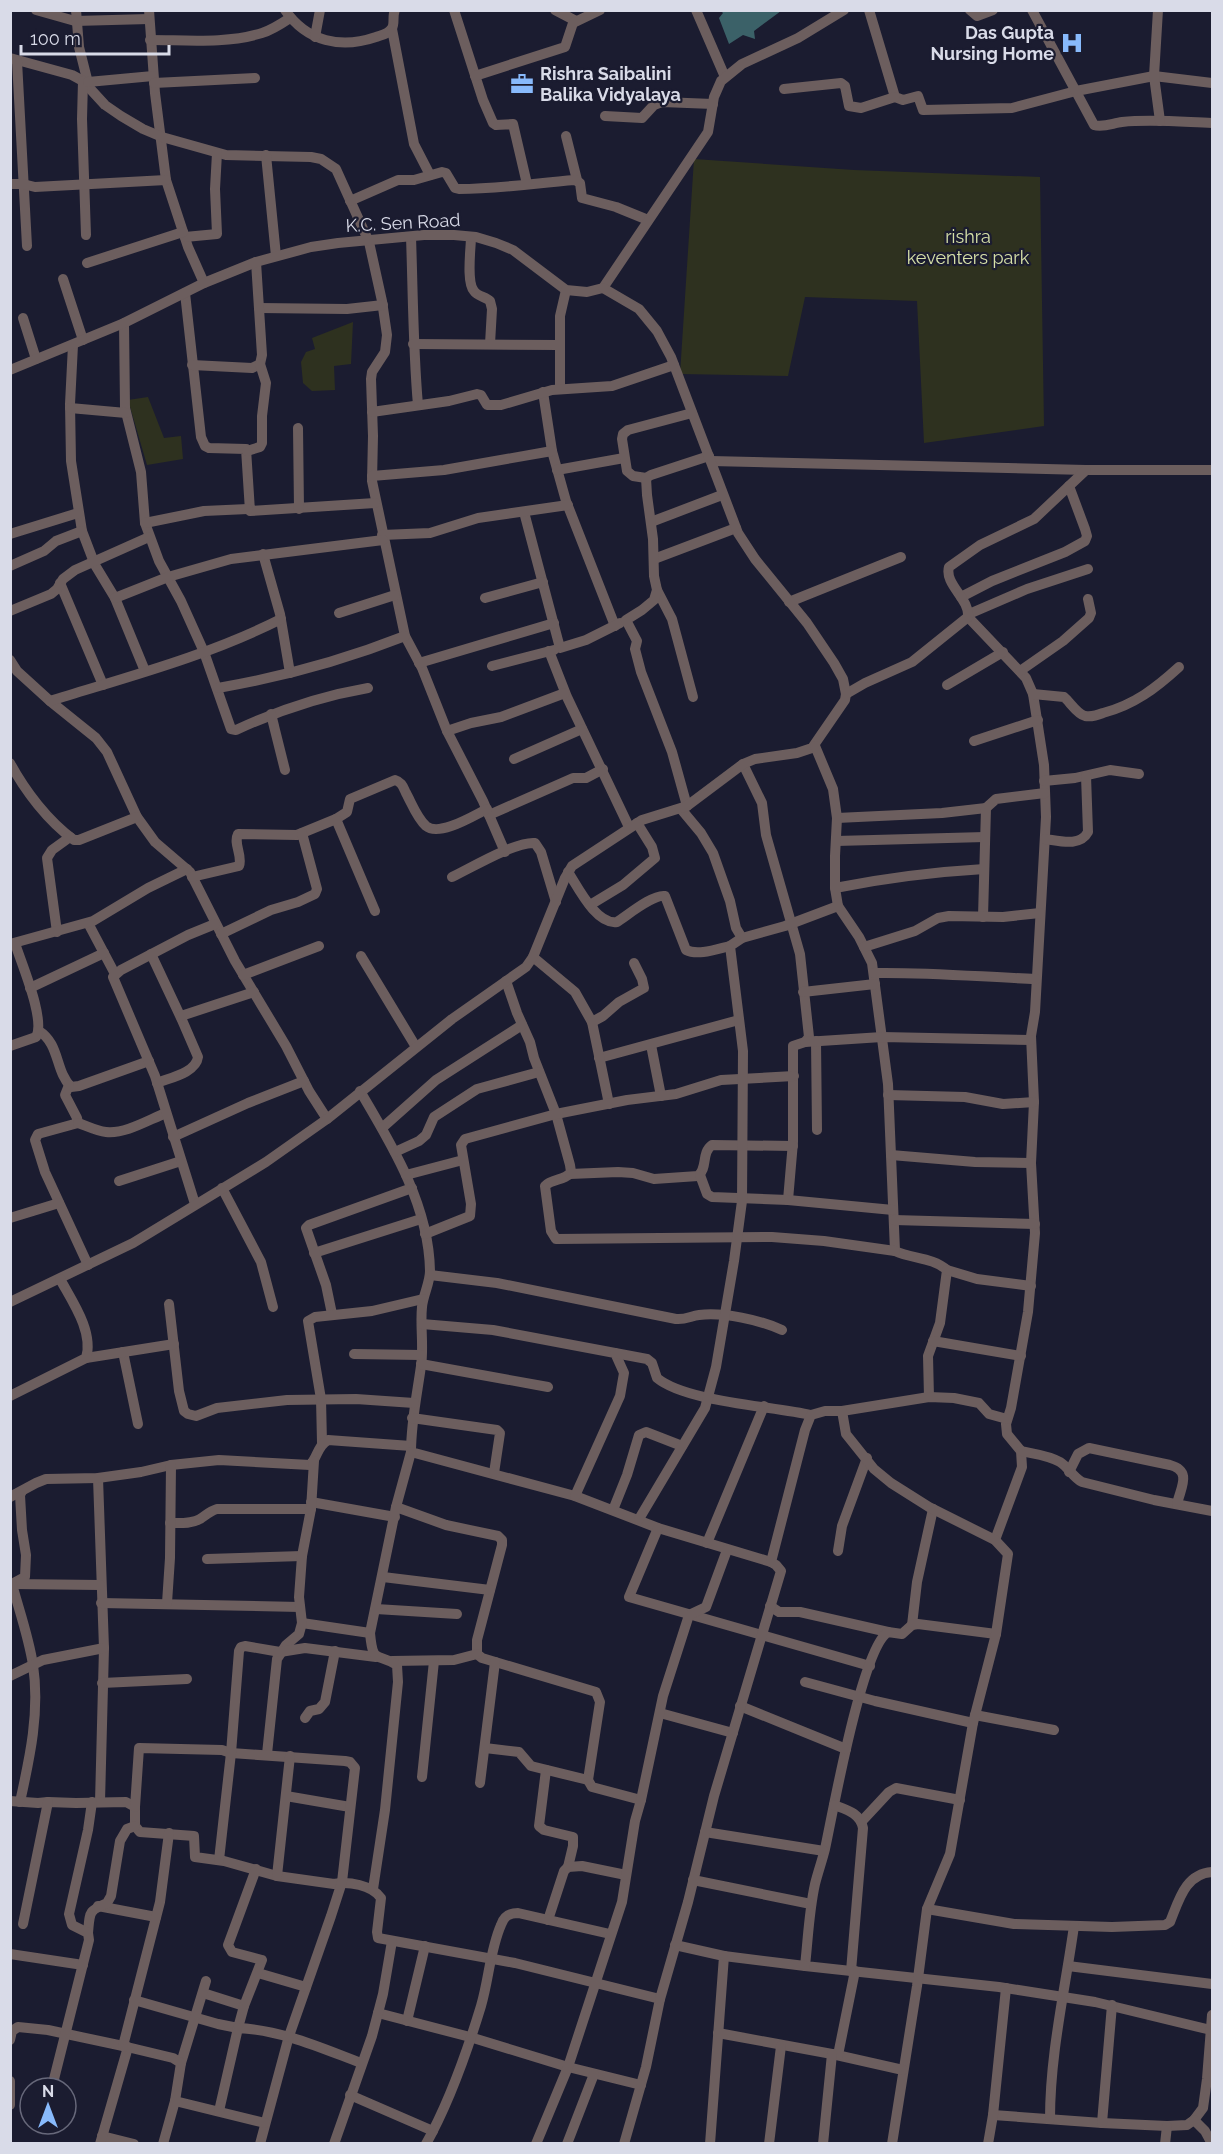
<svg xmlns="http://www.w3.org/2000/svg" width="1223" height="2154" viewBox="0 0 1223 2154" font-family="Raleway,sans-serif">
<style>
.green{fill:#2e311f}
.water{fill:#3b6168}
.lines{fill:none;stroke-linecap:round;stroke-linejoin:round}
.minor{stroke:#6c5e5e;stroke-width:10}
.labels{text-anchor:middle;stroke-width:4.5;stroke-linejoin:round;paint-order:stroke}
.poi-label{font-size:18px;font-weight:bold;fill:#d9dbe8;stroke:#1b1c30;text-anchor:end}
.street-label{font-size:18px;fill:#d9dbe8;stroke:#1b1c30}
.park-label{font-size:18px;fill:#d7e1a8;stroke:#1b1c30}
</style>
<rect width="100%" height="100%" fill="#1b1c30"/>
<g class="green">
<path d="M694 159 854 170 1040 177 1044 426 924 443 917 301 805 297 788 376 680 374Z"/>
<path d="M353 322 351 364 334 366 335 390 312 391 303 383 301 362 306 352 315 349 312 338Z"/>
<path d="M148 397 164 438 181 436 183 459 147 465 128 400Z"/>
</g>
<path class="water" d="M721 11H781L754 31 755 39 743 35 729 44 719 18 723 13Z"/>
<g class="lines">
<g class="minor">
<path d="M36 10 75 21 149 19"/>
<path d="M76 10 79 47 89 87"/>
<path d="M149 10 155 93 166 180 188 247 204 283"/>
<path d="M285 10C307 42 341 49 376 37 381 35 389 34 392 28 395 23 392 16 395 10"/>
<path d="M454 10 483 100 493 123 496 125 513 124 527 184"/>
<path d="M555 10 576 21"/>
<path d="M696 10 725 77"/>
<path d="M869 10 895 97 903 100 918 96 923 110 1012 108 1076 91 1154 76 1212 83"/>
<path d="M970 10 977 16 993 10"/>
<path d="M1032 10 1094 125C1103 128 1113 123 1122 122 1152 119 1183 122 1212 123"/>
<path d="M1158 10 1154 76 1160 121"/>
<path d="M392 29 414 144 430 175"/>
<path d="M315 37 320 10"/>
<path d="M150 40C186 40 227 44 262 33 272 30 281 24 290 18"/>
<path d="M10 58 72 75 83 81 105 105 121 116 143 129 162 137 226 155 311 157 321 159 336 169 369 242 382 301 387 335 385 352 372 372 371 379 373 436 372 481 405 636 422 668 447 731 483 801 505 852"/>
<path d="M17 61 27 246"/>
<path d="M475 76 565 47 573 23 600 10"/>
<path d="M83 81 82 119 86 235"/>
<path d="M88 82 153 76"/>
<path d="M154 83 255 78"/>
<path d="M784 89 841 83 845 86 849 106 861 108 895 97"/>
<path d="M605 116 642 118 654 105 662 102 713 104"/>
<path d="M566 136 577 180"/>
<path d="M266 155 276 256"/>
<path d="M10 184H23L35 187 166 180"/>
<path d="M350 201 398 180H414L442 172 446 173 455 188 459 189C498 189 536 183 575 180L580 183 582 198 616 207 648 220"/>
<path d="M185 237 217 234 215 189 217 153"/>
<path d="M411 237C413 293 413 349 418 405"/>
<path d="M471 237C471 248 466 282 474 291 477 296 486 297 490 301L492 309 490 344"/>
<path d="M87 263 183 232"/>
<path d="M63 279 83 340"/>
<path d="M185 293 201 437 205 446 209 448 246 449 250 511 375 503"/>
<path d="M259 308 347 309 383 305"/>
<path d="M23 318 36 359"/>
<path d="M124 323 125 408 141 472 145 523 159 561 181 601 204 652 231 729 236 730C279 710 321 696 368 688"/>
<path d="M413 344 559 345"/>
<path d="M73 345 70 404 71 461 82 531 95 565 115 598 145 671"/>
<path d="M192 365 252 368 260 364 262 355 256 262"/>
<path d="M10 370 124 323 204 283 256 262 311 247 338 243 424 235H454L476 237 496 243 513 250 566 290 587 292 603 288 708 132 714 97 721 81 742 64 798 38 844 10"/>
<path d="M560 389V316L566 290"/>
<path d="M543 392 552 451 566 501 615 626"/>
<path d="M70 408 126 413"/>
<path d="M372 412 449 401 477 394 481 395 487 405H501L552 390 612 386 674 365"/>
<path d="M298 428 299 509"/>
<path d="M247 451 260 447 262 443V416L266 383 260 364"/>
<path d="M711 461 1086 470H1212"/>
<path d="M557 470 624 458"/>
<path d="M372 476 444 470 552 451"/>
<path d="M646 478 633 476 627 471 622 439 623 434 628 430 692 413"/>
<path d="M524 512 560 648 586 640 620 623"/>
<path d="M651 522 722 495"/>
<path d="M145 523 204 511 248 509"/>
<path d="M10 534 78 513"/>
<path d="M382 535 430 533 478 518 568 505"/>
<path d="M263 554 280 614 290 673"/>
<path d="M654 559 736 528"/>
<path d="M10 566 44 551 56 541 82 531"/>
<path d="M60 583 103 685"/>
<path d="M657 590 672 619 693 697"/>
<path d="M961 597 992 581 1065 552 1085 541 1087 536 1085 529 1069 486"/>
<path d="M115 598 168 577 231 559 383 540"/>
<path d="M485 598 543 582"/>
<path d="M789 602 901 557"/>
<path d="M10 611 51 594 57 589 63 579 75 570 149 537"/>
<path d="M339 613 395 595"/>
<path d="M969 614 1027 589 1088 569"/>
<path d="M968 617 1026 678 1033 694 1044 765 1046 817 1035 1012 1031 1036 1034 1102 1031 1163 1035 1233 1028 1312 1011 1408 1006 1424 1007 1434 1021 1451 1022 1467 995 1540"/>
<path d="M549 651 567 697 629 827"/>
<path d="M10 660 17 671 50 701 96 738 107 752 137 817 155 842 190 872 235 961 286 1046 309 1091 327 1119"/>
<path d="M419 663 554 623"/>
<path d="M492 666 554 650"/>
<path d="M1020 671 1063 641 1089 618 1091 613 1088 599"/>
<path d="M947 685 1003 652"/>
<path d="M218 688C282 677 344 660 405 636"/>
<path d="M846 694 865 683 912 662 968 617C970 599 944 584 949 567L980 545 1034 519 1086 470"/>
<path d="M1033 694 1064 697C1070 702 1077 714 1085 716 1090 717 1098 715 1103 713 1134 705 1156 688 1179 667"/>
<path d="M50 701C127 677 208 656 281 619"/>
<path d="M271 714 285 770"/>
<path d="M447 731 471 723 501 717 565 693"/>
<path d="M974 741 1038 720"/>
<path d="M514 759 582 729"/>
<path d="M10 763C25 791 48 821 74 840H79L137 817"/>
<path d="M743 764 762 803 766 835 800 954 809 1037 805 1042 793 1046V1142L788 1200"/>
<path d="M1044 781 1075 778 1110 770 1139 774"/>
<path d="M687 806 672 752 641 672 635 649 637 641 626 620 642 610 654 600 657 590 654 576 653 539 647 495 646 478 651 475 709 456"/>
<path d="M681 809 701 833 713 853 730 901 736 928 742 938"/>
<path d="M489 815 573 778H586L603 769"/>
<path d="M837 818 942 813 986 808"/>
<path d="M336 819 347 812 350 799 395 780C402 782 403 787 406 793 412 804 417 818 426 826 439 837 473 816 487 809"/>
<path d="M1045 839C1060 841 1080 847 1088 832L1086 776"/>
<path d="M836 841 985 837"/>
<path d="M568 872C578 887 596 925 617 922 628 915 653 894 665 896L686 950C698 956 717 949 730 946"/>
<path d="M192 877 239 866C243 856 233 844 238 834L297 835 336 819 375 911"/>
<path d="M452 877C471 868 516 841 535 843L541 852 556 902"/>
<path d="M835 888C885 878 933 872 984 869"/>
<path d="M590 905 623 885 655 858 652 847 637 823"/>
<path d="M838 906 859 937 872 963 888 1084 895 1251C912 1259 932 1257 947 1270L940 1323 928 1356 929 1397"/>
<path d="M983 917 986 808 996 799 1045 793"/>
<path d="M88 923 115 974"/>
<path d="M57 932 47 858 52 850 70 837"/>
<path d="M221 934 271 910 298 902 315 894 317 889 302 833"/>
<path d="M10 944 93 921 148 888 187 869"/>
<path d="M864 947 915 931 938 918 949 916 1003 917 1040 913"/>
<path d="M151 954 182 1020 198 1057C196 1073 169 1078 157 1083"/>
<path d="M361 956 416 1047"/>
<path d="M533 957 575 992 592 1022"/>
<path d="M874 973C928 972 982 977 1036 979"/>
<path d="M243 975 319 946"/>
<path d="M506 981 517 1013 530 1042 534 1058 556 1114 570 1165 571 1172C565 1181 552 1178 545 1186L551 1231 556 1239 772 1237 824 1241 895 1251"/>
<path d="M30 988 104 953"/>
<path d="M803 992 875 984"/>
<path d="M181 1016 254 992"/>
<path d="M39 1031C60 1044 55 1071 71 1087L79 1086 149 1061"/>
<path d="M816 1041 817 1130"/>
<path d="M805 1042 882 1037 1031 1040"/>
<path d="M651 1045 661 1096"/>
<path d="M10 1046 36 1037C46 1020 21 963 15 943"/>
<path d="M599 1058 739 1020"/>
<path d="M69 1085 65 1095 77 1118 78 1123 38 1134 35 1140 45 1172 88 1265"/>
<path d="M360 1091C392 1145 429 1205 430 1271 430 1283 423 1295 422 1307 420 1326 424 1346 421 1366 417 1395 411 1422 411 1452L575 1496 658 1528 771 1562"/>
<path d="M888 1095 965 1097 1003 1104 1034 1102"/>
<path d="M609 1104 592 1022 603 1016 619 1002 644 988 642 979 634 963"/>
<path d="M78 1123C87 1126 96 1131 106 1132 126 1134 148 1120 166 1113"/>
<path d="M382 1128 436 1080 522 1025"/>
<path d="M173 1137 248 1103 304 1081"/>
<path d="M395 1152 419 1141 426 1135 434 1117 477 1089 539 1072"/>
<path d="M891 1155 975 1162 1031 1163"/>
<path d="M570 1174 618 1172 633 1173 654 1179 698 1176C708 1168 701 1153 712 1145L793 1146"/>
<path d="M406 1175 463 1160"/>
<path d="M700 1175 707 1194 712 1197 788 1200 893 1210"/>
<path d="M119 1181 181 1161"/>
<path d="M222 1188 261 1262 273 1307"/>
<path d="M195 1204 155 1076 113 977 121 970 188 935 215 924"/>
<path d="M10 1218 59 1203"/>
<path d="M894 1220 1035 1224"/>
<path d="M425 1234 470 1216 471 1204 461 1145 465 1139 556 1114 627 1100 676 1094 721 1080 794 1076"/>
<path d="M314 1253 421 1219"/>
<path d="M947 1270 977 1279 1031 1286"/>
<path d="M430 1275 497 1283 676 1319C685 1320 691 1316 699 1315 724 1312 760 1320 782 1330"/>
<path d="M10 1302 133 1243 266 1162 327 1119 452 1019 526 967 533 957 565 878 572 866 642 820 687 806 743 764 755 759 797 753 812 748 845 700 846 694 843 679 834 663 807 623 755 559 738 533 671 357 657 331 639 309 603 288"/>
<path d="M169 1304 179 1391 184 1411 188 1414 196 1416 217 1408 287 1400 356 1399 414 1403"/>
<path d="M332 1314 326 1285 306 1228 309 1225 412 1188"/>
<path d="M422 1324 493 1330 615 1353 624 1373 620 1396 575 1496"/>
<path d="M933 1341 1021 1356"/>
<path d="M123 1352 138 1424"/>
<path d="M615 1353 647 1359 652 1363 657 1378C686 1402 772 1406 811 1415"/>
<path d="M354 1354 421 1355"/>
<path d="M86 1358 174 1344"/>
<path d="M421 1364 548 1387"/>
<path d="M10 1396 86 1358C94 1332 72 1301 60 1279"/>
<path d="M842 1411 929 1397 954 1398 979 1403 989 1414 1007 1419"/>
<path d="M412 1418 497 1430 500 1433 494 1473"/>
<path d="M322 1443 321 1399 308 1321 315 1317 372 1311 423 1299"/>
<path d="M1021 1451C1034 1454 1048 1455 1060 1462 1068 1467 1073 1477 1082 1482L1154 1500 1212 1511"/>
<path d="M1069 1472 1078 1454 1089 1448 1170 1465C1192 1471 1181 1487 1177 1504"/>
<path d="M98 1478 104 1648 100 1802"/>
<path d="M22 1491 20 1495 22 1530 26 1555 25 1577 12 1584 100 1585"/>
<path d="M10 1497 36 1483 46 1479 98 1478 141 1472 171 1465 219 1460 310 1465C318 1457 317 1446 328 1440L411 1446"/>
<path d="M311 1502 395 1517"/>
<path d="M396 1507 446 1525 498 1536 502 1540V1545L477 1640V1654L482 1658 596 1692 600 1702 588 1780 592 1787 641 1800"/>
<path d="M613 1510 627 1475 639 1435 646 1432 682 1446"/>
<path d="M639 1519 705 1408 716 1367 734 1261 742 1201 743 1051 730 946 742 938 785 926 838 906 835 888V856L837 818 833 789 815 746"/>
<path d="M170 1523C180 1523 191 1524 200 1519 206 1515 210 1511 217 1509H311"/>
<path d="M658 1528 629 1597 870 1666"/>
<path d="M707 1543 764 1406"/>
<path d="M838 1551 842 1526 867 1458"/>
<path d="M207 1559 302 1556"/>
<path d="M383 1577 490 1590"/>
<path d="M12 1584C19 1610 29 1638 33 1665 40 1711 30 1757 20 1802"/>
<path d="M101 1603 300 1607"/>
<path d="M167 1603 170 1558 171 1465"/>
<path d="M770 1606 779 1612H800L888 1632"/>
<path d="M376 1609 457 1614"/>
<path d="M302 1623 370 1633"/>
<path d="M912 1625 917 1582 933 1509"/>
<path d="M996 1634 918 1624 912 1625 902 1634 888 1632C862 1648 833 1812 825 1849 822 1861 818 1872 815 1884 809 1911 808 1939 805 1966L999 1987 1095 2002 1211 2030"/>
<path d="M392 1661 454 1660 477 1654"/>
<path d="M10 1676 43 1660 104 1648"/>
<path d="M805 1682 875 1701 973 1723"/>
<path d="M102 1683 187 1679"/>
<path d="M740 1706 846 1749"/>
<path d="M660 1713 733 1733"/>
<path d="M975 1715 1054 1730"/>
<path d="M305 1718 310 1711 319 1709 325 1702 335 1651"/>
<path d="M485 1748 519 1752 531 1766 588 1780"/>
<path d="M267 1754 277 1659 286 1645 299 1634 302 1623 299 1597 302 1556 311 1509 314 1461"/>
<path d="M546 1770 539 1826 544 1830 573 1837V1846L568 1867"/>
<path d="M422 1777 434 1661"/>
<path d="M480 1783 495 1662"/>
<path d="M286 1796 350 1807"/>
<path d="M10 1801 38 1803 48 1802 76 1803 126 1802 135 1807V1826L140 1832 194 1836 195 1857 224 1861 277 1876 334 1884C348 1881 372 1885 381 1898L377 1932 378 1938 515 1963 660 1999 646 2067 624 2144"/>
<path d="M834 1805C847 1810 860 1813 863 1828L851 1971"/>
<path d="M135 1807 139 1748 222 1750 231 1753 345 1761 350 1762 355 1768 342 1882 331 1916 289 2036 260 2144"/>
<path d="M862 1821 889 1792 896 1788 960 1800"/>
<path d="M705 1832 824 1851"/>
<path d="M219 1860 231 1753 239 1651 241 1647 245 1646 280 1652 305 1648 376 1657"/>
<path d="M277 1876 290 1756"/>
<path d="M693 1880 811 1904"/>
<path d="M373 1889 385 1810 398 1682 397 1665C376 1652 373 1665 370 1633L396 1507 411 1452"/>
<path d="M98 1906 156 1917"/>
<path d="M927 1909 1014 1924 1112 1927 1165 1925 1170 1922C1179 1900 1185 1874 1212 1872"/>
<path d="M548 1920 564 1871 568 1867 582 1866 626 1875"/>
<path d="M23 1924 48 1802"/>
<path d="M88 1933C90 1912 88 1911 107 1903L111 1896 120 1841 127 1829 135 1826"/>
<path d="M675 1945 724 1956 710 2144"/>
<path d="M10 1954 83 1965"/>
<path d="M724 1956 805 1966"/>
<path d="M1068 1966 1212 1984"/>
<path d="M258 1973 306 1987"/>
<path d="M203 1993 244 2006"/>
<path d="M660 1999 688 1902 714 1796 781 1571 776 1565 771 1562 805 1430 811 1415 825 1411H842L846 1434 874 1469 891 1483 929 1507 995 1540 1008 1554 996 1634 973 1723 950 1854 927 1909 917 1986 892 2144"/>
<path d="M134 2000 218 2024 238 2028 244 2006 262 1960 232 1952 228 1945 256 1869"/>
<path d="M378 2013 470 2037 568 2067 641 2085"/>
<path d="M407 2021 425 1946"/>
<path d="M718 2033 832 2054 903 2070"/>
<path d="M10 2040 12 2031 18 2027 48 2030 123 2046"/>
<path d="M838 2055 855 1971"/>
<path d="M181 2063 206 1981"/>
<path d="M10 2081V2105"/>
<path d="M52 2087 89 1940 88 1933 72 1925 69 1914 88 1830 92 1802"/>
<path d="M350 2095 433 2131"/>
<path d="M175 2101 265 2123"/>
<path d="M219 2111 238 2028C282 2030 321 2048 361 2063"/>
<path d="M993 2115 1102 2123 1167 2126 1187 2125 1194 2120 1203 2108 1207 2079 1212 2015"/>
<path d="M1050 2119C1050 2054 1065 1990 1074 1926"/>
<path d="M1194 2120 1205 2131 1212 2144"/>
<path d="M1102 2123 1112 2005"/>
<path d="M102 2136 134 2144"/>
<path d="M100 2144 128 2047"/>
<path d="M163 2144 175 2101 181 2063 173 2058 123 2046 160 1902 169 1833"/>
<path d="M334 2144 372 2036 383 1994 392 1941"/>
<path d="M426 2144C450 2101 467 2052 481 2006 489 1979 490 1950 501 1925 504 1916 509 1913 518 1913L610 1934"/>
<path d="M536 2144 568 2067 622 1902 635 1821 641 1800 663 1696 689 1615 706 1607 727 1550"/>
<path d="M567 2144 594 2074"/>
<path d="M769 2144 781 2046"/>
<path d="M823 2144 832 2054"/>
<path d="M988 2144 993 2115 1006 1988"/>
<path d="M1165 2144 1167 2126"/>
</g>
</g>
<defs>
<g id="hospital-bare" transform="scale(1.8)"><path d="M-5-5h3v3.5h4V-5h3V5h-3V1.5h-4V5h-3Z" fill="#88bafc" stroke="#1b1c30" stroke-width="2.5" paint-order="stroke"/></g>
<g id="office-bare" transform="scale(1.8)"><path d="M-6-3h4V-5.5h4V-3h4V5H-6ZM-1-4.5V-3h2v-1.5ZM-6 0V1H6V0Z" fill="#88bafc" stroke="#1b1c30" stroke-width="2.5" paint-order="stroke"/></g>
</defs>
<g fill-rule="evenodd">
<use href="#hospital-bare" x="1072" y="43"/>
<use href="#office-bare" x="522" y="84"/>
</g>
<g class="labels">
<g class="poi-label">
<text x="1054" y="39">Das Gupta<tspan x="1054" dy="21">Nursing Home</tspan></text>
<text x="540" y="80" text-anchor="start">Rishra Saibalini<tspan x="540" dy="21">Balika Vidyalaya</tspan></text>
</g>
<g class="street-label">
<text transform="translate(403 223) rotate(-3)" y="6">K.C. Sen Road</text>
</g>
<g class="park-label">
<text x="968" y="243">rishra<tspan x="968" dy="21">keventers park</tspan></text>
</g>
</g>
<rect width="1223" height="2154" fill="none" stroke="#d9dbe8" stroke-width="24"/>
<g transform="translate(48 2106)"><circle r="28" fill="#1b1c30" stroke="#67687a" stroke-width="1.5"/>
<path d="M0-4.5L10 22L0 15L-10 22Z" fill="#88bafc"/>
<text y="-9" font-size="16" font-weight="bold" text-anchor="middle" fill="#d9dbe8">N</text>
</g>
<path d="M21 45v9h148v-9" fill="none" stroke="#d9dbe8" stroke-width="3"/>
<text x="30" y="45" font-size="18" fill="#d9dbe8" stroke="#1b1c30" stroke-width="4.5" paint-order="stroke">100 m</text>
</svg>
